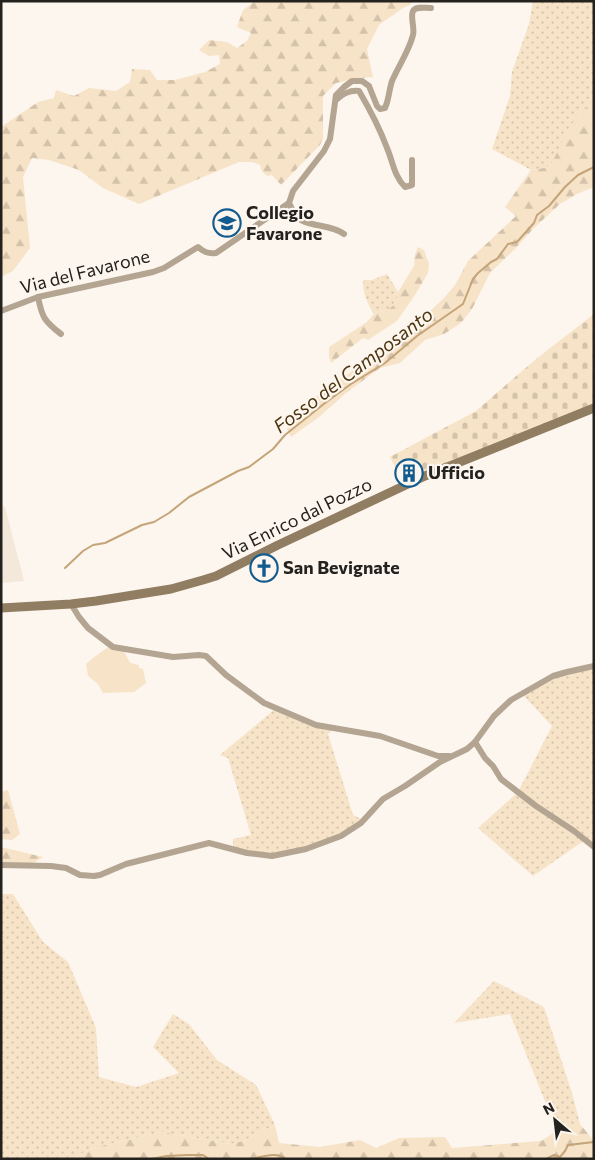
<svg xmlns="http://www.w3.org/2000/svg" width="595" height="1160" viewBox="0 0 595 1160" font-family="Commissioner,sans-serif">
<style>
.built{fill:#f4e8da}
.grass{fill:url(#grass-dots)}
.forest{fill:url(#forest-firs)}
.cemetery{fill:url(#cemetery-stones)}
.garden{fill:#f7e3c7}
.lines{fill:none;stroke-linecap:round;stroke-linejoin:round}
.stream{stroke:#c4a478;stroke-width:2}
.street{stroke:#b3a592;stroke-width:6}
.secondary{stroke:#917d61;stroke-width:9}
.labels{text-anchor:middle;stroke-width:4.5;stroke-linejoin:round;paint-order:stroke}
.poi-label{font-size:18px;font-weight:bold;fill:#24221f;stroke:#fdf6ee;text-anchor:start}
.street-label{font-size:18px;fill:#24221f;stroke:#fdf6ee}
.water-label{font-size:19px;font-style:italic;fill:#4b3410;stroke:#fdf6ee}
</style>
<defs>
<pattern id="grass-dots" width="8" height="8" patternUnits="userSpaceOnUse" patternTransform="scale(1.25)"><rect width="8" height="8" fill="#f7e3c7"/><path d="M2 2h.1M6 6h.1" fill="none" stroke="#d4c2aa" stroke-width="1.8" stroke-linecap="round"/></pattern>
<pattern id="forest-firs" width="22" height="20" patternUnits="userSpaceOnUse" patternTransform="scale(1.25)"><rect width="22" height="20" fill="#f7e3c7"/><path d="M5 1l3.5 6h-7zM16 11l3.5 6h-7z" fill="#d4c2aa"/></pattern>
<pattern id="cemetery-stones" width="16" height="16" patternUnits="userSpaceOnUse" patternTransform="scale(1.25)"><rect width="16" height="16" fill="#f7e3c7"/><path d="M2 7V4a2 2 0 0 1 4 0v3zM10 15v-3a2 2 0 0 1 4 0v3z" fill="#d4c2aa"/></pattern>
</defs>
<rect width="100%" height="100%" fill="#fdf6ee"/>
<path class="built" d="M1 505 5 507 24 581 1 583Z"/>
<g class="grass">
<path d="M533 1H594V101L581 111 550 167 531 170 492 149 510 96 512 72 529 24Z"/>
<path d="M387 274 398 292 397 303 390 308 374 314C367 303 363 294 363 280H372Z"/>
<path d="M594 666V847L585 840 533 876 478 828 518 792 552 726 522 694 553 676Z"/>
<path d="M274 710 334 729 328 734 353 815 363 820 341 836 272 856 233 849V839L251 835 228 758 220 755Z"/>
<path d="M1 894H13L43 942 68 962 96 1028 99 1077 136 1087 179 1073 153 1047 173 1014 189 1024 217 1060 256 1085 275 1125 243 1141 231 1144 162 1132 93 1148 71 1159H1Z"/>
<path d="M494 981 544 1007 572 1093 580 1124 557 1131 510 1014 454 1023Z"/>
</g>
<g class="forest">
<path d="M255 1H412L410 5 403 8 379 25 367 49 373 77 359 78 336 83 323 96V138L320 145 281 185 272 175 267 176 262 171 260 165 252 162H239L139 204 103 188 79 170 49 160 32 158 23 177 30 248 13 271 1 277V127L38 102 54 98 56 90 74 96 89 88 116 91 130 82 132 69 150 70 157 80H175L205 72 220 64 219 55 209 56 199 50 209 40 227 42 237 48 247 41 251 33 237 27 243 10Z"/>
<path d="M594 101V187L577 194 560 204 534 228 515 249 490 273 472 309 461 323 444 334 425 340 400 363 380 368 346 393 319 417 291 437 287 429 293 413 304 406 334 383 377 355 425 316 444 298 455 285 468 261 516 216 505 207 531 170 550 167 569 128 581 111Z"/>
<path d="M418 247 424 250 429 264 428 273 415 295 397 321 368 340 363 338 331 363 329 357V347L367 322 374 314 390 308 397 303 398 292 414 266 415 254Z"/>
<path d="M8 790 20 834 12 840 1 839V792Z"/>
<path d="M1 847 43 857 30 865 1 866Z"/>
<path d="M580 1124 594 1141V1159H71L93 1148 162 1132 231 1144 243 1141 275 1125 279 1143 320 1147 360 1140 376 1148 399 1138 445 1137 452 1148 541 1141 557 1131Z"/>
</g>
<path class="cemetery" d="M594 314V404L403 482 390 457 476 411 536 359Z"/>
<path class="garden" d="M111 645 125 650V653L130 663 139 665V668L143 669 146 683 134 692 103 693 98 684 88 676 86 664 93 658Z"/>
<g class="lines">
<g class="stream">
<path d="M65 568 83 551 93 545 105 543 142 525 154 522 169 513 189 497 238 471 249 467 273 449 285 435 325 403 351 384 385 363 417 336 463 304 473 279 478 273 491 262 497 259 508 244 517 242 534 223 537 215 549 206 565 187 578 175 594 167"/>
<path d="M151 1159 167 1156 187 1155H203L209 1159"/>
<path d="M251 1159C262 1157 277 1151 286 1159"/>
<path d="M546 1159 554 1155 560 1157 565 1151 568 1145 594 1142"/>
</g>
<g class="street">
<path d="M336 100C343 94 349 90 359 91 369 108 380 129 387 148 393 162 394 176 405 187L412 185V160"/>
<path d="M289 203C292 209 295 216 301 220 314 227 332 225 344 234"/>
<path d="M38 297C42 317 44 321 61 334"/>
<path d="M1 311 38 297 153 272 164 268 198 247C204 252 208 254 216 253L289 203 293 191 324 151 330 139 336 95 344 87 352 81H362L369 86 377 106 380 109 385 108C389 99 389 90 392 81 399 65 409 51 413 35 415 28 410 17 413 11 416 6 426 8 431 8"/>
<path d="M71 604 79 617 88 628 113 647 173 657 199 655 206 656 226 675 264 703 316 725 380 736 438 756H449"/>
<path d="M475 742 494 716 511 700 553 676 567 672 594 666"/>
<path d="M1 865 51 866 66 868 80 875 94 876 100 875 126 864 209 843 247 853 272 856 306 849 341 836 361 823 383 799 405 786 440 762 467 749 475 742 485 758 493 766 501 779 536 806 574 831 594 847"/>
</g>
<path class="secondary" d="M1 608 71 604 96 601 171 589 203 580 216 576 278 545 425 476 594 408"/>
</g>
<defs>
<g id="university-ring" transform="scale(1.4375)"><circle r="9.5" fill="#fdf6ee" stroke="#125b8f" stroke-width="1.5"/><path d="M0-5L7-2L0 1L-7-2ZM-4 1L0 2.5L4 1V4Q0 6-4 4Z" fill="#125b8f"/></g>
<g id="building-ring" transform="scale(1.4375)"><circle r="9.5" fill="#fdf6ee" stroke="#125b8f" stroke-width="1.5"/><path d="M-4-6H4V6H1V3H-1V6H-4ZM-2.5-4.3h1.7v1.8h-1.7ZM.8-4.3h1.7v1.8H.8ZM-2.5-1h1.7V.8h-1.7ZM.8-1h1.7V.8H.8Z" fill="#125b8f"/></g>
<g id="church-ring" transform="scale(1.4375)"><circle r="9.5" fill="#fdf6ee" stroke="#125b8f" stroke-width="1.5"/><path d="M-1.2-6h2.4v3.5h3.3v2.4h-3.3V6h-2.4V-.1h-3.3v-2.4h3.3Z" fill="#125b8f"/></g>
</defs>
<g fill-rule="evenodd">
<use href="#university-ring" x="227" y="223"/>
<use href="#building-ring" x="409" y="473"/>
<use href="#church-ring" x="264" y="568"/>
</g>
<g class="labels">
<g class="poi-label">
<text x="246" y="219">Collegio<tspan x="246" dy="21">Favarone</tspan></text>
<text x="428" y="479">Ufficio</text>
<text x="283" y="574">San Bevignate</text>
</g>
<g class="street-label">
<text transform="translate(85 272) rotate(-14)" y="6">Via del Favarone</text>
<text transform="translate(297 519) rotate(-26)" y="6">Via Enrico dal Pozzo</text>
</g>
<g class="water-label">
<text transform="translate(353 370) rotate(-37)" y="7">Fosso del Camposanto</text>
</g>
</g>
<rect width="595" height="1160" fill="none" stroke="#24221f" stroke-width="5"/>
<g transform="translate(555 1120) rotate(332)" stroke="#fdf6ee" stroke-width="4" paint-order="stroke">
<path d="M0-4L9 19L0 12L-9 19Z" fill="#24221f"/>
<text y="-8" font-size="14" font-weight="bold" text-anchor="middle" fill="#24221f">N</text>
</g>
</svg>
